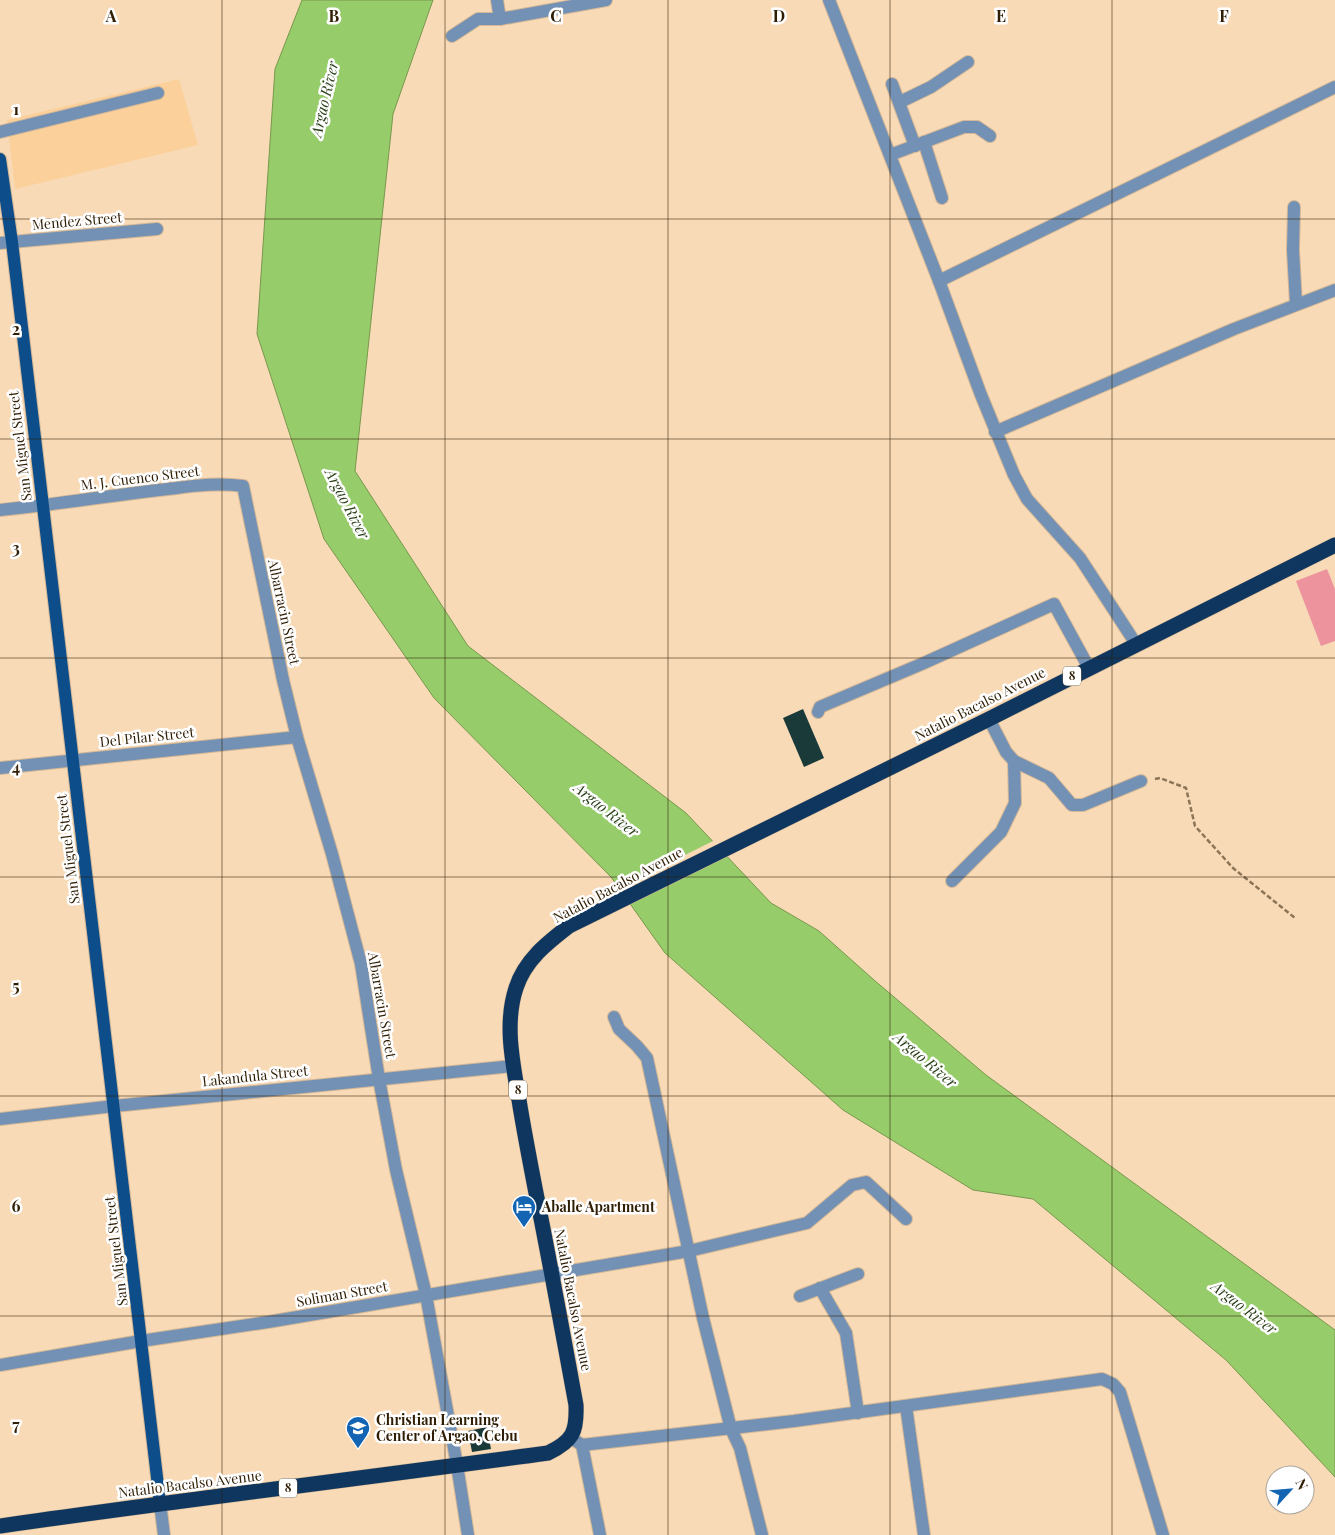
<svg xmlns="http://www.w3.org/2000/svg" width="1335" height="1535" viewBox="0 0 1335 1535" font-family="'Playfair Display',serif">
<style>
.built{fill:#fbd09b}
.green{fill:#ed939d}
.water{fill:#97cc6b;stroke:#78984c}
.pier{fill:#f8dab7}
.building{fill:#193a39}
.lines{fill:none;stroke-linecap:round;stroke-linejoin:round}
.minor-casing{stroke:#d4b897;stroke-width:14}
.major-casing{stroke:#d4b897;stroke-width:14}
.highway-casing{stroke:#d4b897;stroke-width:16}
.path{stroke:#8c7557;stroke-width:2.5;stroke-dasharray:5 2.5;stroke-linecap:butt}
.minor{stroke:#7391b4;stroke-width:12}
.major{stroke:#0c4d8a;stroke-width:12}
.highway{stroke:#0f365f;stroke-width:15}
.grid{fill:none;stroke:#301e04;stroke-width:1;stroke-opacity:0.55}
.labels{text-anchor:middle;stroke-width:5;stroke-linejoin:round;paint-order:stroke}
.shield{fill:#fff;stroke:#6e624f;stroke-width:1}
.shield-label{font-size:12px;font-weight:bold;fill:#301e04}
.street-label{font-size:14px;fill:#301e04;stroke:#fff}
.poi-label{font-size:14px;font-weight:bold;fill:#301e04;stroke:#fff;text-anchor:start}
.water-label{font-size:15px;font-style:italic;fill:#2b4019;stroke:#fff}
.grid-label{font-size:16px;text-anchor:middle;font-weight:bold;fill:#301e04;stroke:#fff;stroke-width:5;stroke-linejoin:round;paint-order:stroke}
</style>
<rect width="100%" height="100%" fill="#f8dab7"/>
<path class="built" d="M179 79 198 145 15 189 7 120Z"/>
<path class="green" d="M1327 569 1335 589V641L1321 646 1296 581Z"/>
<path class="water" d="M302 0H433L393 114 355 471 468 646 686 813 771 903 819 931 874 980 986 1075 1335 1330V1477L1226 1360 1033 1199 973 1190 843 1110 665 953 611 877 434 698 324 539 257 334 275 69Z"/>
<path class="pier" d="M715 840 727 853 627 904 617 889Z"/>
<g class="building">
<path d="M803 709 824 758 804 767 783 718Z"/>
<path d="M487 1427 491 1449 472 1452 468 1431Z"/>
</g>
<g class="lines">
<g class="minor-casing">
<g id="minor">
<path d="M497 0 500 19"/>
<path d="M829 0 939 281 981 395 1014 475 1027 499 1080 558 1136 644"/>
<path d="M452 36 478 19H500L606 0"/>
<path d="M892 84 915 146"/>
<path d="M900 102 931 87 968 62"/>
<path d="M0 132 158 93"/>
<path d="M924 142 942 198"/>
<path d="M890 155 964 127H977L990 136"/>
<path d="M1294 207 1293 250 1296 304"/>
<path d="M0 243 157 229"/>
<path d="M939 281 1335 87"/>
<path d="M995 432 1234 329 1335 290"/>
<path d="M0 510C53 505 106 496 159 490 187 487 214 482 243 486L283 680 297 737 332 854 361 964 379 1079 396 1170 426 1295 457 1465 468 1535"/>
<path d="M818 712 820 707 924 663 1054 604 1089 668"/>
<path d="M989 719 1006 752 1014 761 1049 778 1072 805H1083L1141 781"/>
<path d="M0 768 297 737"/>
<path d="M952 881 1001 832 1015 803 1014 761"/>
<path d="M614 1017 619 1029 637 1046 647 1058 703 1318 731 1429 740 1448 762 1535"/>
<path d="M0 1119 114 1106 513 1066"/>
<path d="M820 1288 846 1333 858 1413"/>
<path d="M800 1296 858 1274"/>
<path d="M0 1365 141 1341 268 1322 689 1251 807 1223 852 1185 866 1182 906 1219"/>
<path d="M906 1406 924 1535"/>
<path d="M571 1438 582 1445 794 1421 1102 1379 1113 1384 1120 1392 1163 1535"/>
<path d="M582 1445 600 1535"/>
<path d="M160 1503 164 1535"/>
</g>
</g>
<g class="major-casing">
<path id="major" d="M0 159 12 242 160 1503"/>
</g>
<g class="highway-casing">
<path id="highway" d="M0 1526C182 1500 365 1478 548 1453 573 1441 577 1432 576 1405 563 1334 550 1263 536 1193 530 1162 524 1131 519 1100 513 1064 504 1024 516 988 525 960 547 943 569 926L989 719 1335 545"/>
</g>
<path class="path" d="M1155 779 1160 778 1186 788 1195 826 1233 868 1295 918"/>
<use href="#minor" class="minor"/>
<use href="#major" class="major"/>
<use href="#highway" class="highway"/>
</g>
<path class="grid" d="M222 0V1535M445 0V1535M668 0V1535M890 0V1535M1112 0V1535M0 219H1335M0 439H1335M0 658H1335M0 877H1335M0 1096H1335M0 1316H1335"/>
<defs>
<g id="hotel-pin" transform="scale(1.25)"><path d="M0 17L-7.5 6A9.5 9.5 0 1 1 7.5 6Z" fill="#1365b4" stroke="#fff"/><path d="M-6-4.5h1.5V1H6V5H4.5V3h-9V5H-6ZM-4 0a1.8 1.8 0 1 1 3.6 0ZM.5 0V-2.5h3Q6-2.5 6 0Z" fill="#fff"/></g>
<g id="school-pin" transform="scale(1.25)"><path d="M0 17L-7.5 6A9.5 9.5 0 1 1 7.5 6Z" fill="#1365b4" stroke="#fff"/><path d="M0-5L7-2L0 1L-7-2ZM-4 1L0 2.5L4 1V4Q0 6-4 4Z" fill="#fff"/></g>
</defs>
<g fill-rule="evenodd">
<use href="#hotel-pin" x="524" y="1207"/>
<use href="#school-pin" x="358" y="1428"/>
</g>
<g class="labels">
<g class="shield">
<rect x="1063" y="666.5" width="18" height="19" rx="4"/>
<rect x="509" y="1080.5" width="18" height="19" rx="4"/>
<rect x="279" y="1478.5" width="18" height="19" rx="4"/>
</g>
<g class="shield-label">
<text x="1072" y="680">8</text>
<text x="518" y="1094">8</text>
<text x="288" y="1492">8</text>
</g>
<g class="street-label">
<text transform="translate(77 221) rotate(-5)" y="5">Mendez Street</text>
<text transform="translate(20 446) rotate(-97)" y="5">San Miguel Street</text>
<text transform="translate(140 478) rotate(-7)" y="5">M. J. Cuenco Street</text>
<text transform="translate(284 612) rotate(78)" y="5">Albarracin Street</text>
<text transform="translate(980 704) rotate(-27)" y="5">Natalio Bacalso Avenue</text>
<text transform="translate(147 737) rotate(-6)" y="5">Del Pilar Street</text>
<text transform="translate(68 849) rotate(-97)" y="5">San Miguel Street</text>
<text transform="translate(618 885) rotate(-28)" y="5">Natalio Bacalso Avenue</text>
<text transform="translate(382 1005) rotate(80)" y="5">Albarracin Street</text>
<text transform="translate(255 1076) rotate(-6)" y="5">Lakandula Street</text>
<text transform="translate(116 1251) rotate(-97)" y="5">San Miguel Street</text>
<text transform="translate(342 1294) rotate(-10)" y="5">Soliman Street</text>
<text transform="translate(573 1300) rotate(79)" y="5">Natalio Bacalso Avenue</text>
<text transform="translate(190 1484) rotate(-7)" y="5">Natalio Bacalso Avenue</text>
</g>
<g class="poi-label">
<text x="542" y="1212">Aballe Apartment</text>
<text x="376" y="1425">Christian Learning<tspan x="376" dy="16">Center of Argao, Cebu</tspan></text>
</g>
<g class="water-label">
<text transform="translate(325 99) rotate(-77)" y="5">Argao River</text>
<text transform="translate(347 504) rotate(62)" y="5">Argao River</text>
<text transform="translate(606 810) rotate(38)" y="5">Argao River</text>
<text transform="translate(925 1060) rotate(40)" y="5">Argao River</text>
<text transform="translate(1244 1308) rotate(37)" y="5">Argao River</text>
</g>
</g>
<g class="grid-label">
<text x="111" y="22">A</text>
<text x="334" y="22">B</text>
<text x="556" y="22">C</text>
<text x="779" y="22">D</text>
<text x="1001" y="22">E</text>
<text x="1224" y="22">F</text>
<text x="16" y="115">1</text>
<text x="16" y="335">2</text>
<text x="16" y="554">3</text>
<text x="16" y="773">4</text>
<text x="16" y="992">5</text>
<text x="16" y="1212">6</text>
<text x="16" y="1431">7</text>
</g>
<g transform="translate(1290 1490) rotate(64)"><circle r="24" fill="#ffffff" stroke="#aca59b"/>
<path d="M0-4L9 19L0 12L-9 19Z" fill="#1365b4"/>
<text y="-8" font-size="14" font-weight="bold" text-anchor="middle" fill="#301e04">N</text>
</g>
</svg>
